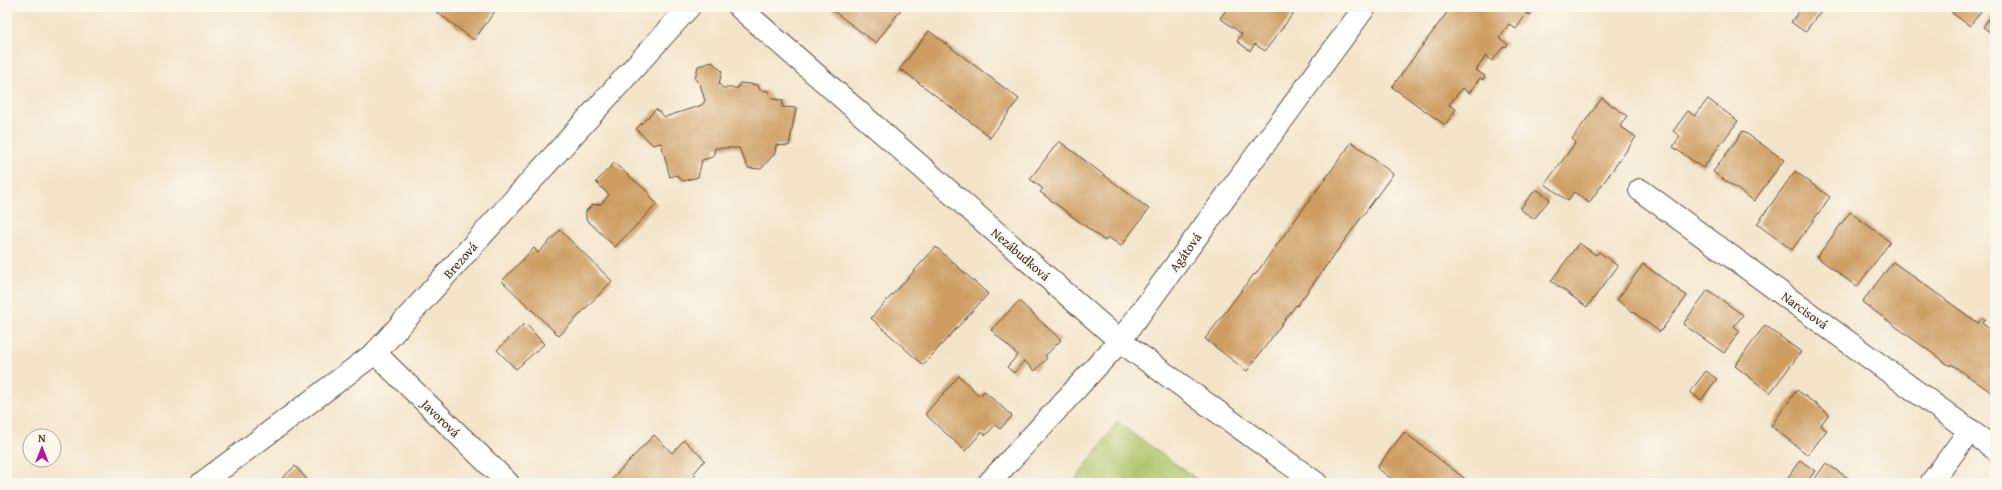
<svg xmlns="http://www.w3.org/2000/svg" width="2002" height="490" viewBox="0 0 2002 490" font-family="'Gentium Book Plus',serif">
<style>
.green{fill:#adc267;stroke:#747642}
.building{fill:#cd9d62}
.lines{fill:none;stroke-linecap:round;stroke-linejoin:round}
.street-casing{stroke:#574638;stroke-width:24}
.street{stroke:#fff;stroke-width:22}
.labels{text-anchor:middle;stroke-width:3;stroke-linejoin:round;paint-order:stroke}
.street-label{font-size:13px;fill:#3b2a1e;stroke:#fbf7ec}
</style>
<rect width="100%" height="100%" fill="#fbf7ec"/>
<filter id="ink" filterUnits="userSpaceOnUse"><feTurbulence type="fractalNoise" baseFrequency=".025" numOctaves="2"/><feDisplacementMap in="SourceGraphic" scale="8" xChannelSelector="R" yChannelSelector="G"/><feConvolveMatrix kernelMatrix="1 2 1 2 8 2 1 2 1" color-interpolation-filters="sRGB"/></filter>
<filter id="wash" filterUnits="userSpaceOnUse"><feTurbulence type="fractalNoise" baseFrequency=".012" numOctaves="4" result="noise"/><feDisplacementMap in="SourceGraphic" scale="16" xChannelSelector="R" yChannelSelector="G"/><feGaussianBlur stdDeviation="0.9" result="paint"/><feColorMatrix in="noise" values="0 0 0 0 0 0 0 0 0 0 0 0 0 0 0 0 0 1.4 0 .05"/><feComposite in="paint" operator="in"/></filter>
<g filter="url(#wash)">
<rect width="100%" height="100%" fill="#f3e4c9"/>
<path class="green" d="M1117 422 1202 483H1073Z"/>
<g id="blocks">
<g class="building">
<path d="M436 7H498L474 40 434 10Z"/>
<path d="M828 7H903L876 43Z"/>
<path d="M1224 7H1298L1265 51 1255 44 1250 51 1237 41 1242 34 1220 18 1227 9Z"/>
<path d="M1451 7H1525L1532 12 1530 15 1527 13 1516 29 1509 24 1499 38 1508 44 1506 47 1504 46 1492 61 1486 56 1476 70 1485 76 1483 80 1480 78 1469 93 1462 88 1449 105 1456 109 1445 125 1392 87Z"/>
<path d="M1802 7H1824L1805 32 1791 22Z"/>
<path d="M1949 7H1984L1970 26 1952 13 1953 10Z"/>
<path d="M1995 10V36L1983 27Z"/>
<path d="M929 31 1019 99 989 139V136L902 70 901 72 899 70Z"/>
<path d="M712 62 722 71 719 84 723 88H738L740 83 758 85 760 90 768 91 772 99 783 100 782 107 796 108 789 146 776 145 775 153 761 169 748 168 739 148H715L713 157 702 160 698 177 683 181 677 175 670 177 661 143 653 145 636 129 656 109 665 117 702 105 705 101 700 84 695 79 698 66Z"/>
<path d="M1602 98 1627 116 1620 126 1636 137 1589 203 1574 192 1568 201 1545 184 1576 142 1572 139Z"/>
<path d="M1708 99 1738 121 1703 168 1673 147 1680 136 1673 131 1688 111 1695 116Z"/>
<path d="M1743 131 1784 160 1754 201 1713 172Z"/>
<path d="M1059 141 1149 209 1121 246 1108 237 1105 241 1040 192 1043 189 1030 179Z"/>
<path d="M1352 142 1393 174 1297 306 1296 305 1247 371 1205 339 1254 274 1255 275Z"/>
<path d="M614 163 649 193V196L657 204 615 247 586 219V211L592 205 601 204 609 195 596 182Z"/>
<path d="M1795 171 1830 197 1792 250 1757 224Z"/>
<path d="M1536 189 1550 199 1534 219 1520 209Z"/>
<path d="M1850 212 1890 242 1857 287 1817 257Z"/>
<path d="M560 230 612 281 559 336 502 281 534 248 538 253Z"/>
<path d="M1579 243 1596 255 1599 252 1618 266 1587 307 1551 281Z"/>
<path d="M936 247 988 294 923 365 871 318Z"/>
<path d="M1893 262 1978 323 1982 319H1986L1982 323 1995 333V395L1951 364 1950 366 1862 302Z"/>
<path d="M1643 264 1687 296 1660 332 1617 300Z"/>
<path d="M1708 290 1743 315 1734 326 1740 331 1724 353 1683 324Z"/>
<path d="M1019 301 1061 340 1045 356 1047 358 1035 371 1024 361 1014 373 1007 367 1018 355 991 330Z"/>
<path d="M525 323 544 344 516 369 497 350Z"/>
<path d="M1765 325 1801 352 1770 393 1735 366Z"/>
<path d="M1706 371 1717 379 1701 400 1690 392Z"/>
<path d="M959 376 980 396 984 391 1012 416 1000 429 995 425 986 435 982 432 965 451 925 414Z"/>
<path d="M1797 390 1829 414 1820 426 1827 430 1808 455 1771 426Z"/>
<path d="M1404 432 1468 481 1471 483H1397L1377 468Z"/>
<path d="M654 435 672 453 684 440 705 460 694 473 696 475 688 483H608Z"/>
<path d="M1800 460 1815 471 1806 483H1784Z"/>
<path d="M1826 463 1855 483H1812Z"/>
<path d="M295 466 310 483H277Z"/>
</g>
</g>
</g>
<g filter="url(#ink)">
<use href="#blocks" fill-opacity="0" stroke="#574638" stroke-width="1"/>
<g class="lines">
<g class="street-casing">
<g id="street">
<path d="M739 7 1120 341 1316 483"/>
<path d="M1640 190 1995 449"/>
<path d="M375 353 508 483"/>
<path d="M202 483 375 353 689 7"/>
<path d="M989 483 1120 341 1365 7"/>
<path d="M1931 483 1970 430"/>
</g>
</g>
<use href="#street" class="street"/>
</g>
</g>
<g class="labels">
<g class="street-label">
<text transform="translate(1185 252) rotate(-54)" y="5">Agátová</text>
<text transform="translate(1021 254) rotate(41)" y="5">Nezábudková</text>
<text transform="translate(460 260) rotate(-48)" y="5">Brezová</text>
<text transform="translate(1805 310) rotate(36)" y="5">Narcisová</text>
<text transform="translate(441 418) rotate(44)" y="5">Javorová</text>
</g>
</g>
<rect width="2002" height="490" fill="none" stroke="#fbf7ec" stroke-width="24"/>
<g transform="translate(42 448)"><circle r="19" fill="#fbf7ec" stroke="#aea59a"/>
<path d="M0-3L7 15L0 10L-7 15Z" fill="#b5179e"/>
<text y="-6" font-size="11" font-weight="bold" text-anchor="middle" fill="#3b2a1e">N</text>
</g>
</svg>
